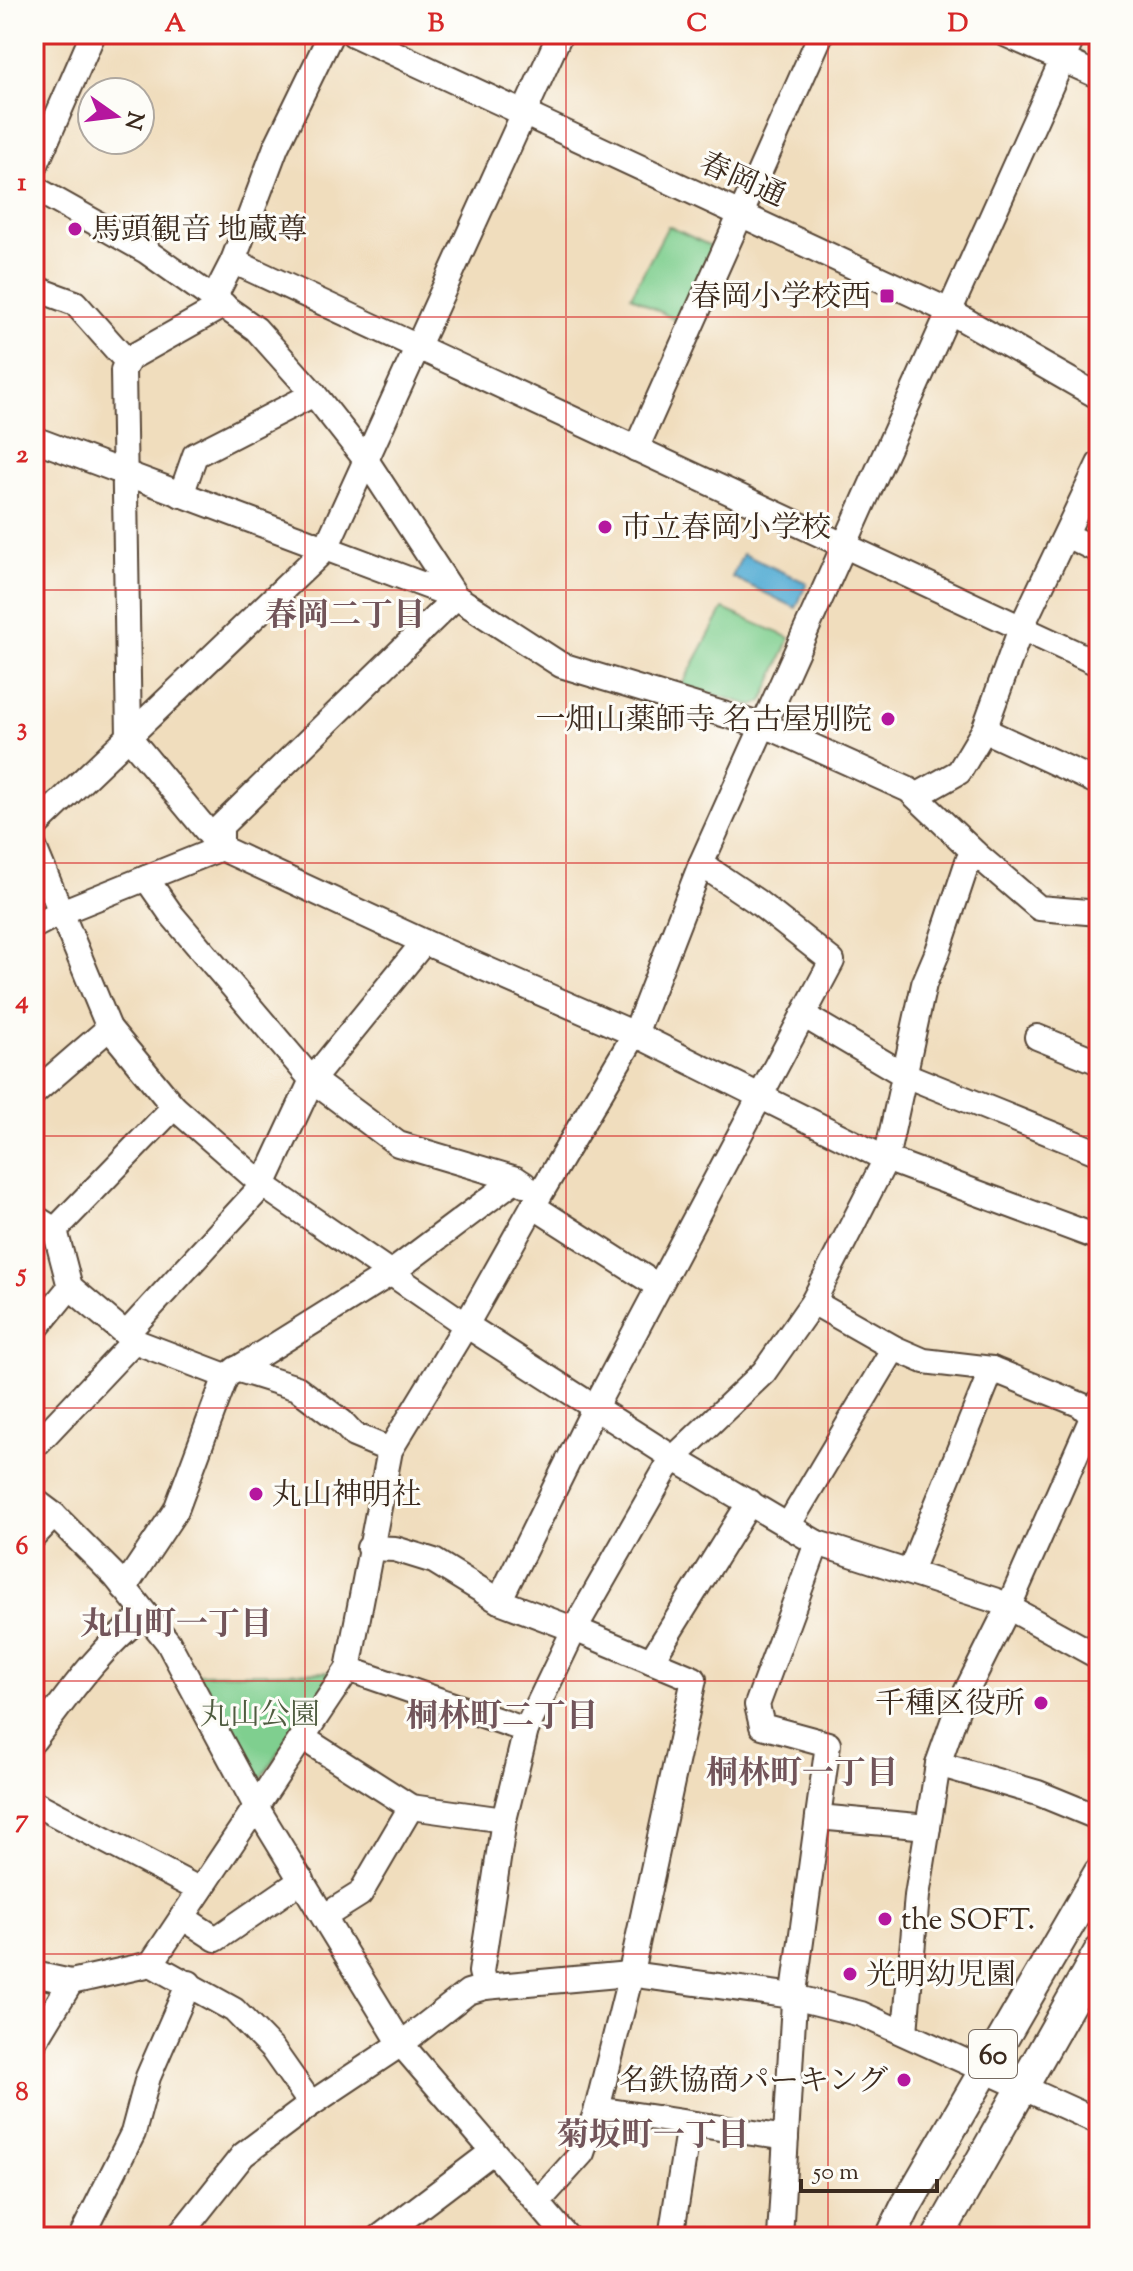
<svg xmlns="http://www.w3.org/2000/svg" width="1133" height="2271" viewBox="0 0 1133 2271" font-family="'Sorts Mill Goudy','Noto Serif JP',serif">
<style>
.green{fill:#7fcf8f;stroke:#5d7c56;stroke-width:2}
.water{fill:#58afd5;stroke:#4a6c7a;stroke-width:2}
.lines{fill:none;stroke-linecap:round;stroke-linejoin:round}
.minor-casing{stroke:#564536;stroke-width:28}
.major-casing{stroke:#564536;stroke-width:34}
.minor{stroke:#fff;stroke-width:24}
.major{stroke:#fff;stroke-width:30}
.grid{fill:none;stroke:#d62828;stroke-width:2;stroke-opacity:0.55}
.poi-dot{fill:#b5179e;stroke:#fdfcf7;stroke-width:3}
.labels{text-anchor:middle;stroke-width:6;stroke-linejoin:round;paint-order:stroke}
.shield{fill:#fdfcf7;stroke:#75695f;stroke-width:2}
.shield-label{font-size:28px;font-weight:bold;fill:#3b2a1e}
.street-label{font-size:30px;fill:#3b2a1e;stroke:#fdfcf7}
.poi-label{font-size:30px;fill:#3b2a1e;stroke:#fdfcf7;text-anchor:start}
.park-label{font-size:30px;fill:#4f5c40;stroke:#fdfcf7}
.neighbourhood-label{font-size:32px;font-weight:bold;fill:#72555a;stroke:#fdfcf7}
.neatline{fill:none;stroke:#d62828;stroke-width:3}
.grid-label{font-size:26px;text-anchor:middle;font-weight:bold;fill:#d62828}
</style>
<rect width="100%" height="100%" fill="#fdfcf7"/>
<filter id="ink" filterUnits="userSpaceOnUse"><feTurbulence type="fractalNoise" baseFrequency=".0125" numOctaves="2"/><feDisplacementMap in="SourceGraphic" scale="16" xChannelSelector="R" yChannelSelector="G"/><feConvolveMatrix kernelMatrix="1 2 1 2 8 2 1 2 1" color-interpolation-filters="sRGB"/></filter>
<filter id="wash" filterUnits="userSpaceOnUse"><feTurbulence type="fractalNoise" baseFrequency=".006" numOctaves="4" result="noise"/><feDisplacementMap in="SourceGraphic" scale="32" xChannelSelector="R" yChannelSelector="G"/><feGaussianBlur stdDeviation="1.8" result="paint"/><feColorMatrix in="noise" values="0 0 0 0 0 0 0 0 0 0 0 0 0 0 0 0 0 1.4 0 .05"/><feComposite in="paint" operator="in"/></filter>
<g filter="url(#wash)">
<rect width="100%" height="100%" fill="#f0ddbd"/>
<g class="green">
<path d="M668 226 713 247 679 322 631 296Z"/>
<path d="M723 609 790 638 763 701 754 706 682 685Z"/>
<path d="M333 1672 260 1780 254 1781 196 1674Z"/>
</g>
<path class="water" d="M743 554 807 583 796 608 732 577Z"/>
</g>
<g filter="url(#ink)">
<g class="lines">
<g class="minor-casing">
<g id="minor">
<path d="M353 34 949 311 1099 397"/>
<path d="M1005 34 1099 76"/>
<path d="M34 169 93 34"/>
<path d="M34 188 146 251 256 329 314 394 366 460 456 597 561 665 776 730 909 790 975 853 1039 908 1099 913"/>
<path d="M233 261 1099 664"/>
<path d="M34 288 75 303 123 357 130 358 123 370 129 737 221 848"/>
<path d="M214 298 233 261 276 147 331 34"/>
<path d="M130 358 224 305"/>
<path d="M34 439 456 597 221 826V848"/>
<path d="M636 449 821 34"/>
<path d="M181 495 195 455 314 394"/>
<path d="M1066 535 1099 551"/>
<path d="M984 730 1099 783"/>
<path d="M916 796 959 772 984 730 1021 628 1099 464"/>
<path d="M34 827 319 555 330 539 560 34"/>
<path d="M34 847 109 1028 174 1107 263 1185 466 1325 675 1459 817 1543 997 1601 1099 1657"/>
<path d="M146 878 171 914 312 1080 398 1144 516 1179 524 1184"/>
<path d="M34 926 59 913 221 848 424 942 635 1034 886 1159 1099 1238"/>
<path d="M803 1015 903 1074 1099 1153"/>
<path d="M1037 1037 1099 1062"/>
<path d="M34 1093 109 1028"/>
<path d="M533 1206 658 1286"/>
<path d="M34 1217 55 1230 70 1287 134 1341 226 1376 391 1273 516 1179"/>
<path d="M55 1230 174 1107"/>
<path d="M813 1302 894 1348 924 1361 992 1369 1081 1405 1099 1423"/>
<path d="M34 1331 70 1287"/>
<path d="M126 1334 263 1185 312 1080 424 942"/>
<path d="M236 1369 297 1388 342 1422 354 1435 390 1450"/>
<path d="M34 1447 134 1341"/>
<path d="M34 1500 54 1515 115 1576 168 1642 257 1808 401 2044 567 2237"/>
<path d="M789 1524 894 1348"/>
<path d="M34 1536 54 1515"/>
<path d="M369 1548 395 1549 434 1561 499 1601 584 1633 694 1679 628 1986 597 2109 582 2153 538 2202"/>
<path d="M910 1571 992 1369"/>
<path d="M124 1588 176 1510 226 1376"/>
<path d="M499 1601 595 1407 832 961 756 901 701 864"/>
<path d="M651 1661 750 1502"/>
<path d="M348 1669 526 1730"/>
<path d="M303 1738 411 1807 504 1820"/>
<path d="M34 1740C68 1695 100 1648 145 1614"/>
<path d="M938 1764 1038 1793 1099 1818"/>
<path d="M34 1803 200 1890"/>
<path d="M818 1817 928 1827"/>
<path d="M325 1916 360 1894 411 1807"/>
<path d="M182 1917 216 1939 302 1880"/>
<path d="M151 1964 234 2010 273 2050 311 2104"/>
<path d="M34 1974 71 1982 151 1964 348 1669 390 1450 466 1325 533 1206 635 1034 701 864 1074 34"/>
<path d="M485 1987 481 1972 504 1820 526 1730 574 1630 666 1469 681 1451 764 1372 813 1302 886 1159 924 984 938 951 968 861 975 853"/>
<path d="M905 2032 917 1896 938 1764 957 1710 1009 1606 1099 1402"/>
<path d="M34 2043 71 1982"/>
<path d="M597 2109 786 2138"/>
<path d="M81 2237 133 2133 148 2077 189 1983"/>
<path d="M178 2237 243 2155 311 2104 401 2044 468 1992 485 1987 629 1974 786 1995 861 2014 1099 2122"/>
<path d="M380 2237 492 2152"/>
<path d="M671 2237 689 2124"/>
<path d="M780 2237 795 1985 828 1744 762 1726 757 1705 817 1543"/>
</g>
</g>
<g class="major-casing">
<g id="major">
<path d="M891 2237 906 2206 1099 1873"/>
<path d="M938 2237 1099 1952"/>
</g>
</g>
<use href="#minor" class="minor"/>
<use href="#major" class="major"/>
</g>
</g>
<path class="grid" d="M305 34V2237M566 34V2237M828 34V2237M34 317H1099M34 590H1099M34 863H1099M34 1136H1099M34 1408H1099M34 1681H1099M34 1954H1099"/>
<g class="poi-dot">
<circle cx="75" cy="229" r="8"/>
<rect x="879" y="288" width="16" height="16" rx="4"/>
<circle cx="605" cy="527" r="8"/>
<circle cx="888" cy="719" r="8"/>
<circle cx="256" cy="1494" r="8"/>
<circle cx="1041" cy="1703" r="8"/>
<circle cx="885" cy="1919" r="8"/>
<circle cx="850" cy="1974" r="8"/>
<circle cx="904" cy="2080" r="8"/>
</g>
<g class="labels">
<rect class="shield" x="969" y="2030" width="48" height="48" rx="6"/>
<g class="shield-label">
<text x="993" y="2064">60</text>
</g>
<g class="street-label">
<text transform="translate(743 179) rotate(24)" y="10">春岡通</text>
</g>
<g class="poi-label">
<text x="91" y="239">馬頭観音 地蔵尊</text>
<text x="871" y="306" text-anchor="end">春岡小学校西</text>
<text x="621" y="537">市立春岡小学校</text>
<text x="872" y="729" text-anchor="end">一畑山薬師寺 名古屋別院</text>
<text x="272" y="1504">丸山神明社</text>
<text x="1025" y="1713" text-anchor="end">千種区役所</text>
<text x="901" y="1929">the SOFT.</text>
<text x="866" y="1984">光明幼児園</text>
<text x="888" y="2090" text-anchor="end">名鉄協商パーキング</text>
</g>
<g class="park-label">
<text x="260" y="1724">丸山公園</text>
</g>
<g class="neighbourhood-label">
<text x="345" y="625">春岡二丁目</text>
<text x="176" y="1634">丸山町一丁目</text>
<text x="502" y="1726">桐林町二丁目</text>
<text x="802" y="1783">桐林町一丁目</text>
<text x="653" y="2145">菊坂町一丁目</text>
</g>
</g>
<rect width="1133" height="2271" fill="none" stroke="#fdfcf7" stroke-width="88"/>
<g transform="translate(116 116) rotate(104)"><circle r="38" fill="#fdfcf7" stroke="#afa8a0" stroke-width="2"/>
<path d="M0-6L14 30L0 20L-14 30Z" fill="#b5179e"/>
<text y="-12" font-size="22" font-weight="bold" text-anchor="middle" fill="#3b2a1e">N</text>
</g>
<path d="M801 2179v12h136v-12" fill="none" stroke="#3b2a1e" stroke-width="4"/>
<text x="813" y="2179" font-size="24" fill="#3b2a1e" stroke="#fdfcf7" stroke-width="6" paint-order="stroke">50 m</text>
<rect x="44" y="44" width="1045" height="2183" class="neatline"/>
<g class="grid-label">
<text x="175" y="31">A</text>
<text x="436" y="31">B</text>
<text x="697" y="31">C</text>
<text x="958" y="31">D</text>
<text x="22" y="190">1</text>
<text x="22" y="462">2</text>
<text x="22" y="735">3</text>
<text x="22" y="1008">4</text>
<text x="22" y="1281">5</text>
<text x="22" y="1554">6</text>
<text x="22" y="1827">7</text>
<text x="22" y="2100">8</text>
</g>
</svg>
